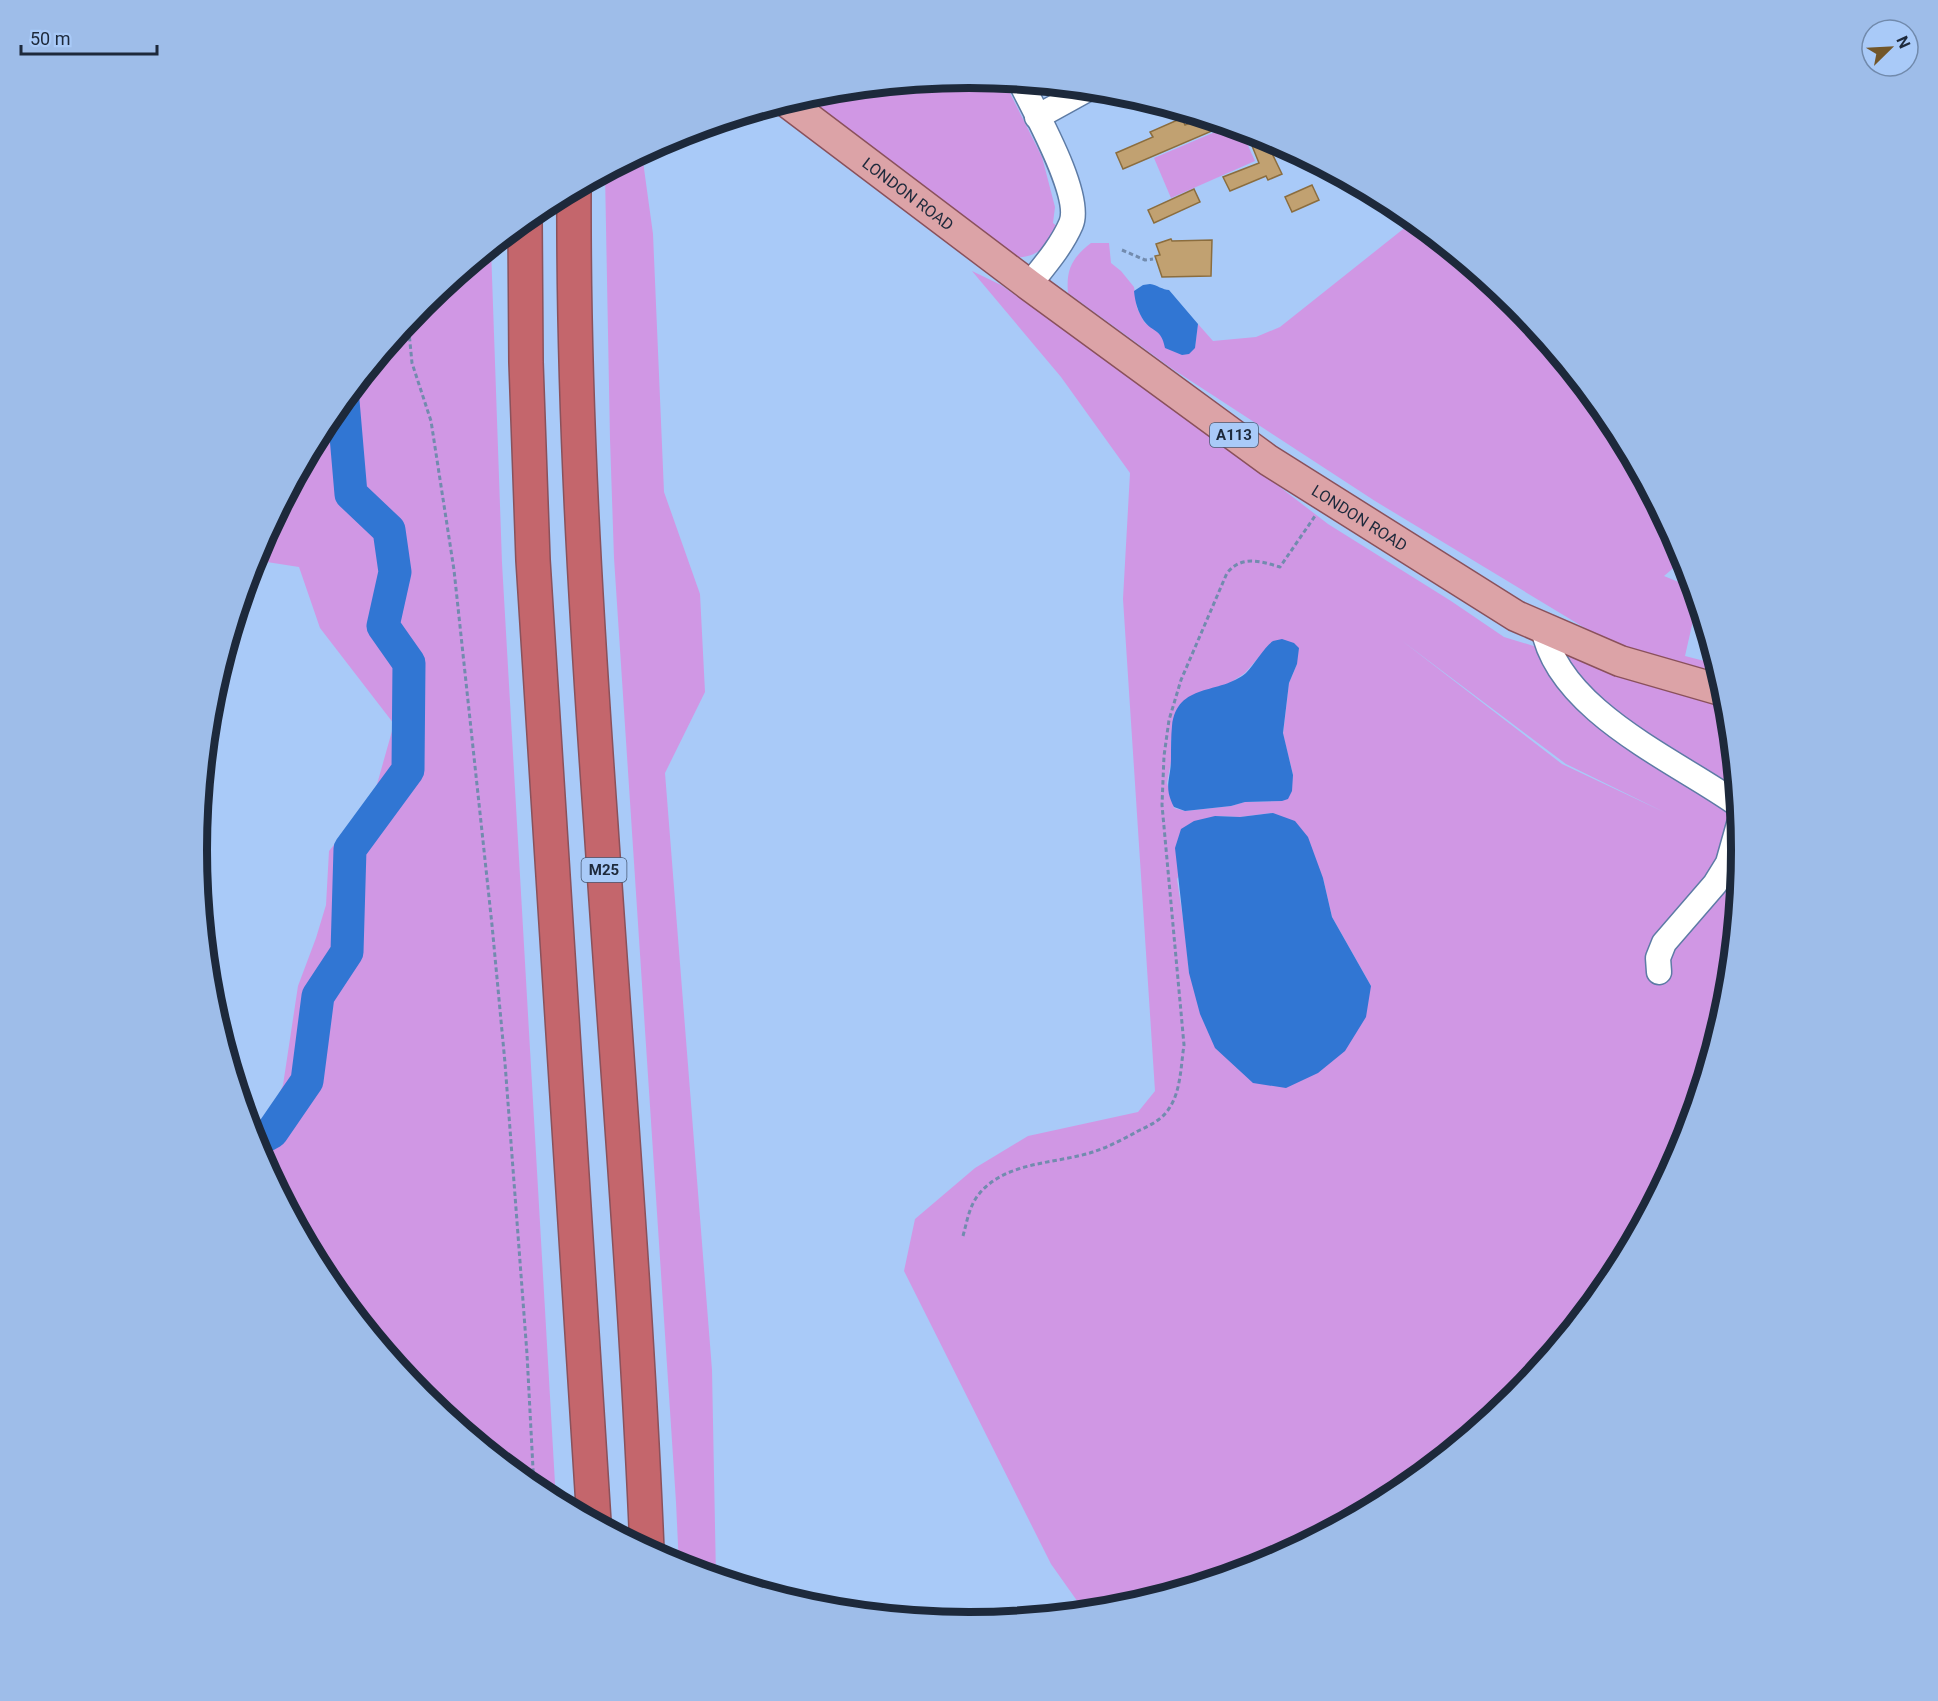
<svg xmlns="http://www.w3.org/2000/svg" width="1938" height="1701" viewBox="0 0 1938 1701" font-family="Roboto,sans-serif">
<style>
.green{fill:#d097e4;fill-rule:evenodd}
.water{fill:#3176d3}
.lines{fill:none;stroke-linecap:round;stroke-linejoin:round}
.river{stroke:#3176d3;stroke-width:33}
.building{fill:#c1a171;stroke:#8b6d3e;stroke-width:1.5}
.minor-casing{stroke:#5d7ba5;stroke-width:27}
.major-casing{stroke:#8a515b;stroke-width:33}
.highway-casing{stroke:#8a515b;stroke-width:36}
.path{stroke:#728bae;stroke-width:3;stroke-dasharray:4.5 3;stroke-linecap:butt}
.minor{stroke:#fff;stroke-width:24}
.major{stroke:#dca3a7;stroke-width:30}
.highway{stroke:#c4666c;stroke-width:33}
.labels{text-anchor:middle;stroke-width:4.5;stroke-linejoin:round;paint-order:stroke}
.shield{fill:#a9caf8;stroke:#475974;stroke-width:1.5}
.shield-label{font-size:15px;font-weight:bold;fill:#1d293b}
.street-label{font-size:16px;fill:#1d293b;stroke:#a9caf8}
.rim{fill:none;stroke:#1d293b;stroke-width:8}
</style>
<rect width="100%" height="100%" fill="#a9caf8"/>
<g class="green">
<path d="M969 78 1004 81 1042 157 1055 207 1053 223 1058 227C1044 251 1034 260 1005 257L806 97 819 93Z"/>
<path d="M1229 126 1241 130 1255 161 1171 198 1154 158Z"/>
<path d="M642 154 653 234 664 492 700 594 705 692 665 773 712 1370 716 1577 679 1566 676 1502 614 558 610 439 605 173Z"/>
<path d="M1411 219 1515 305 1611 422 1683 555 1684 559 1664 576 1693 588 1697 603 1685 656 1716 664 1721 682 1618 648 1375 501 1171 368 1068 293C1066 269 1072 258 1091 243H1109L1111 263 1121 271 1134 287 1137 308 1145 323 1155 329 1163 337 1195 347 1198 324 1213 341 1256 337 1280 327 1412 222Z"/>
<path d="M491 248 502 563 556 1501 540 1493 423 1396 327 1279 255 1146 249 1124 268 1120 283 1085 298 986 316 938 326 905 329 851 374 795 394 724 320 628 299 567 254 560 327 421 423 304Z"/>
<path d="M972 271 1001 285 1185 414 1328 524 1451 601 1504 637 1727 705 1741 851 1727 1002 1683 1146 1611 1280 1515 1397 1398 1493 1264 1564 1119 1608 1085 1612 1051 1564 904 1271 915 1219 975 1168 1028 1136 1138 1112 1155 1091 1123 599 1130 473 1061 377ZM1401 640 1566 764 1666 813 1562 764ZM1273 641 1297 664 1289 683 1283 734 1293 775 1282 801 1245 802 1231 806 1185 811 1174 808 1167 783 1171 762V739L1215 688 1230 683 1245 673ZM1273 813 1323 878 1332 917 1371 986 1189 973 1185 932 1177 879 1215 816 1240 817Z"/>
</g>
<g class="water">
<path d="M1150 284C1157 285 1163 290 1169 290L1198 324 1195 348 1189 354 1182 355 1165 348C1161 328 1153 333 1144 321 1138 312 1135 302 1134 291L1143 285Z"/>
<path d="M1282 639 1294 643 1299 648 1297 664 1289 683 1283 733 1293 775 1292 791 1288 799 1282 801 1245 802 1231 806 1185 811 1174 807C1163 786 1171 780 1171 758 1171 747 1171 736 1172 726 1177 682 1220 695 1246 673 1254 665 1265 646 1273 641 1276 640 1279 640 1282 639Z"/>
<path d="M1273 813 1295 821 1308 837 1323 878 1332 917 1371 986 1366 1017 1345 1051 1318 1073 1286 1088 1253 1083 1215 1048 1200 1014 1189 973 1175 848 1181 829 1194 821 1215 816 1240 817Z"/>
</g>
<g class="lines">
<path class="river" d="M254 1142 272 1132 307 1081 318 996 347 952 350 849 408 770 409 663 383 626 395 572 389 530 351 494 343 401"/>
</g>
<g class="building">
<path d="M1182 118 1185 125 1202 118 1226 125 1123 169 1116 153 1153 137 1150 132Z"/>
<path d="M1246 131 1264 137 1282 174 1268 180 1266 176 1230 191 1223 177 1259 163Z"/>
<path d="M1312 185 1319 200 1292 212 1285 197Z"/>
<path d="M1194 189 1200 202 1154 223 1148 210Z"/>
<path d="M1171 239 1172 241 1212 240 1211 276 1162 277 1155 256 1160 255 1156 244Z"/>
</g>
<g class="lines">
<g class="minor-casing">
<g id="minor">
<path d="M1021 83C1035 112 1083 196 1071 224 1061 247 1044 266 1029 285"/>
<path d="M1037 117 1086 90"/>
<path d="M1543 627C1557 710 1675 760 1737 804"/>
<path d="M1659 972 1658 958 1664 943 1715 884 1728 863 1739 824"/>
</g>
</g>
<g class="major-casing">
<g id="major">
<path id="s1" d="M787 102 1029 285 1268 460 1516 616 1620 661 1724 691"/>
</g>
</g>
<g class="highway-casing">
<g id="highway">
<path d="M574 190C573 403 586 614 601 826 617 1067 637 1309 647 1550"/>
<path d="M525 220 526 362 533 560 594 1522"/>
</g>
</g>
<g class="path">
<path d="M1122 250 1145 260 1153 259"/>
<path d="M408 322 412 363 431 421 454 570 492 925 505 1063 527 1354 534 1488"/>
<path d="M963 1236C967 1222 969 1206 979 1194 1006 1161 1056 1164 1093 1152 1108 1147 1124 1139 1138 1131 1151 1125 1163 1119 1170 1107 1181 1090 1181 1064 1184 1045L1162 805 1164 756 1169 720 1181 680 1227 573C1242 555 1260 561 1280 567L1315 516"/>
</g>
<use href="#minor" class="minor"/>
<use href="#major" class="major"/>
<use href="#highway" class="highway"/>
</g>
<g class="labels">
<g class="shield">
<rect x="1210" y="423" width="48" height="24" rx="4.5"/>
<rect x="581.5" y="858" width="45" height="24" rx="4.5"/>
</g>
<g class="shield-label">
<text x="1234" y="440">A113</text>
<text x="604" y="875">M25</text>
</g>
<g class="street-label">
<text dy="6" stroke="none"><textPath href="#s1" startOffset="152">LONDON ROAD</textPath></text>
<text dy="6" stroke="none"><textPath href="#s1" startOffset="708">LONDON ROAD</textPath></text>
</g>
</g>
<path d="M0 0H1938V1701H0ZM207 850a762 762 0 1 1 1524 0a762 762 0 1 1-1524 0Z" fill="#9ebde9" fill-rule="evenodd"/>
<path class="rim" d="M207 850a762 762 0 1 1 1524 0a762 762 0 1 1-1524 0Z"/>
<g transform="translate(1890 48) rotate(66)"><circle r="28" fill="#a9caf8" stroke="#718aac" stroke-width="1.5"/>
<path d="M0-4.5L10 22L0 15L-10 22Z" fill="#725629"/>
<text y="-9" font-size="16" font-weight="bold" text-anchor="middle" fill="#1d293b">N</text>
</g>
<path d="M21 45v9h136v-9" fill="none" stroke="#1d293b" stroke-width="3"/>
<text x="30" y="45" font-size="18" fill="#1d293b" stroke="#a9caf8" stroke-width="4.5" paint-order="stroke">50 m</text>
</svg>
